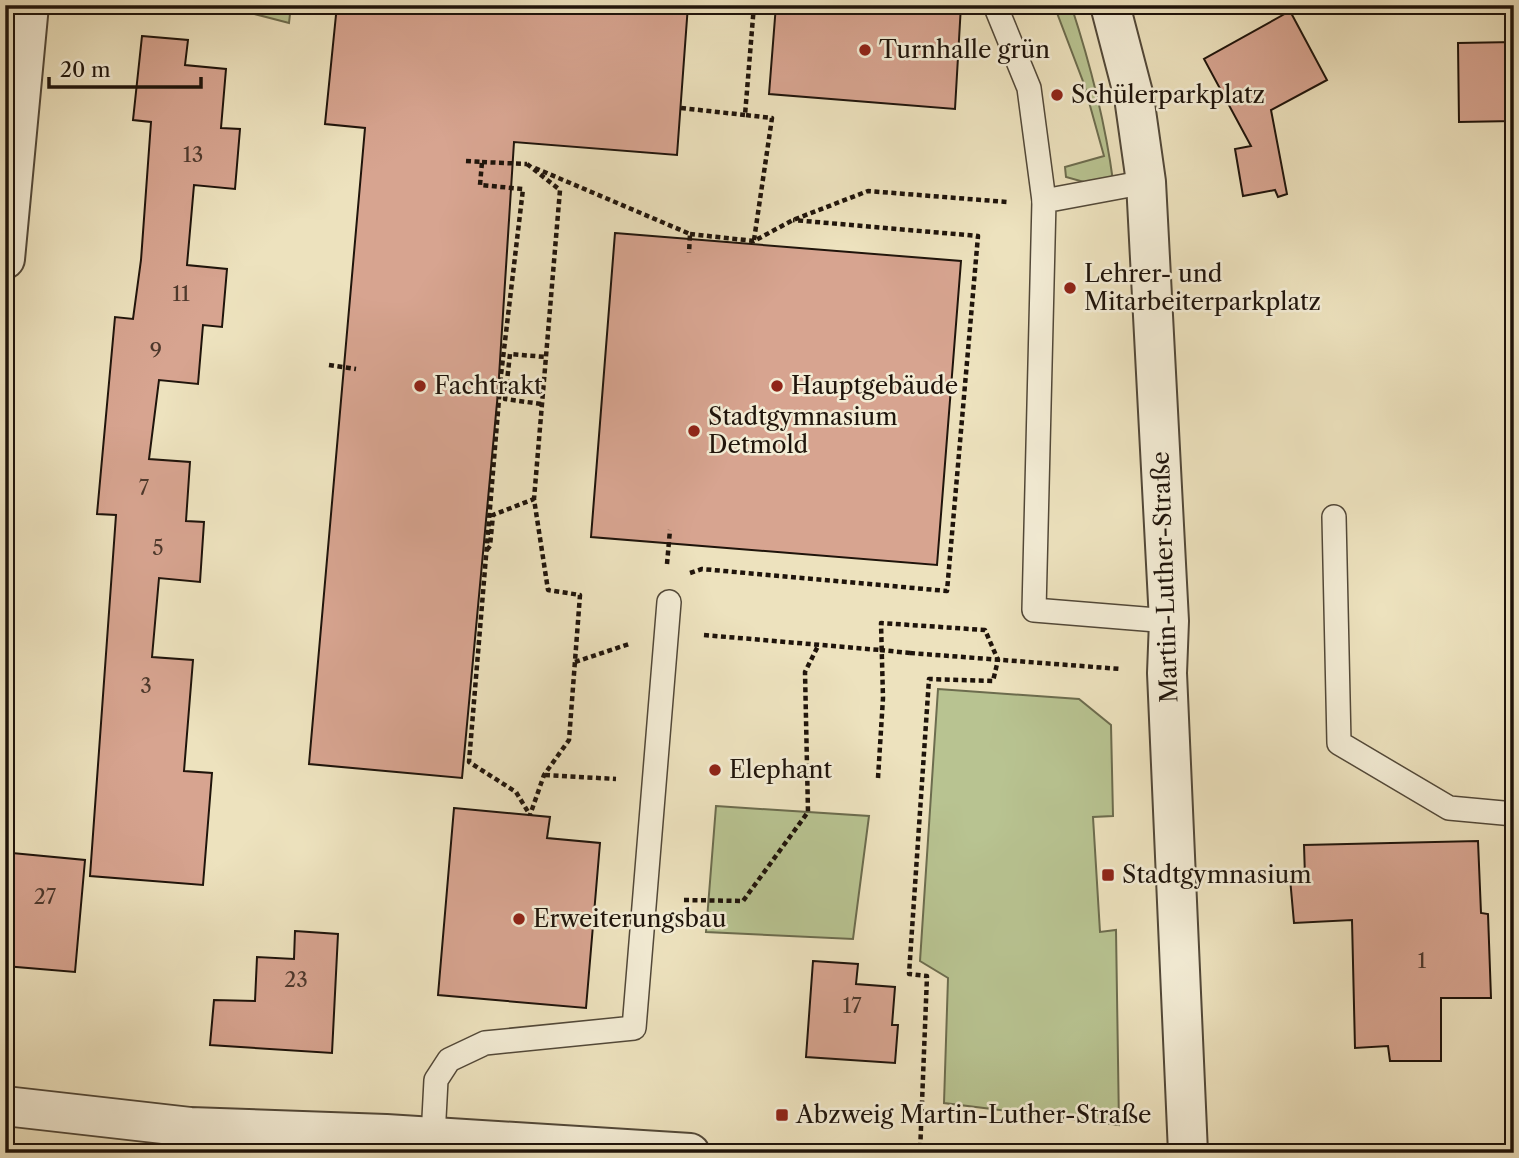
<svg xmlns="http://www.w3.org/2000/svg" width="1519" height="1158" viewBox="0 0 1519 1158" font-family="'Libre Caslon Text',serif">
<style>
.green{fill:#b8c391;stroke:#6c6c4e;stroke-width:2}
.building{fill:#d7a490;stroke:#1f140b;stroke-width:2}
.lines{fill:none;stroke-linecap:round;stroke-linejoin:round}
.lane-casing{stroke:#524838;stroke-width:26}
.street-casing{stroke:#524838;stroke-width:42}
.path{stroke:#1f140b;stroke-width:4.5;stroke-dasharray:5 3.5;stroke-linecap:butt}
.lane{stroke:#f3ecd5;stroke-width:23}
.street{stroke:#f3ecd5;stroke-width:38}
.path-bridge{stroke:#1f140b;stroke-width:4.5;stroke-dasharray:5 3.5;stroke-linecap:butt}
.poi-dot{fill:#8f2418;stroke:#f3ecd5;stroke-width:2.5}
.labels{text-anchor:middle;stroke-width:5;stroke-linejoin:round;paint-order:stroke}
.number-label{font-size:21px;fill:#4d382c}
.poi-label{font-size:24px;fill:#1f140b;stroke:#f3ecd5;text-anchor:start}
.street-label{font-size:24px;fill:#1f140b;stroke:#f3ecd5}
</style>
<rect width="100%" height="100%" fill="#ede2be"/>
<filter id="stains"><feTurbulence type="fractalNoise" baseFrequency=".00286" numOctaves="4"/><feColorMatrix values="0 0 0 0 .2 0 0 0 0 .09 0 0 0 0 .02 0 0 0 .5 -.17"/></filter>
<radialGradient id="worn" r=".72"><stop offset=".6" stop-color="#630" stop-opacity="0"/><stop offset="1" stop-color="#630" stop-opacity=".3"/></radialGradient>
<g class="green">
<path d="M220 5H291L289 23Z"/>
<path d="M1054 5H1071C1090 63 1105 121 1113 181L1084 182 1066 177 1065 167 1104 156 1084 84Z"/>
<path d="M938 689 1079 699 1111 725 1113 816 1093 817 1100 932 1116 930 1119 1125 944 1103 948 978 920 961Z"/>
<path d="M716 806 869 816 853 939 706 932Z"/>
</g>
<g class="building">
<path d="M337 5H688L677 155 514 142 498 392 462 778 309 764 365 128 325 124Z"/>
<path d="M776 5H961L955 109 769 94Z"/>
<path d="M1290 11 1327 80 1271 110 1287 194 1278 197 1275 190 1243 196 1235 149 1251 146 1204 59Z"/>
<path d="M142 36 188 40 185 65 226 69 221 128 240 129 235 189 194 185 187 265 227 269 222 327 203 325 198 384 159 380 149 459 190 462 186 521 204 522 200 582 159 578 152 657 193 660 184 771 212 773 203 885 90 876 116 515 97 514 115 317 133 319 141 260 151 122 133 120Z"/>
<path d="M1514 42V121L1459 122 1458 43Z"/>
<path d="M615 233 961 261 937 565 591 537Z"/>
<path d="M454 808 550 817 547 838 600 843 586 1008 438 995Z"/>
<path d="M1478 841 1481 913 1488 914 1491 998H1441V1061H1390L1388 1046 1355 1048 1352 920 1294 923 1290 878 1305 877 1304 845Z"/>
<path d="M12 853 85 860 75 972 5 966Z"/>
<path d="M295 931 338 934 332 1053 210 1045 214 1000 255 1001 257 957 294 959Z"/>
<path d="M813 961 858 964 856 984 895 987 892 1025H898L895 1063 806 1057Z"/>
</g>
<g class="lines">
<g class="lane-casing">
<g id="lane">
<path d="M995 5 1029 88 1044 201"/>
<path d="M1146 182 1044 201 1034 610 1169 621"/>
<path d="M1334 517 1339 743 1449 808 1514 814"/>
<path d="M433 1137 436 1080 449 1060 485 1043 634 1028 669 602"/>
</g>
</g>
<g class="street-casing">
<g id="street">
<path d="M1110 5 1134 97 1146 182 1169 621 1167 673 1188 1153"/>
<path d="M5 259 29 5"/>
<path d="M5 1106 190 1127 386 1134 690 1153"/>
</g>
</g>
<g class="path">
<path d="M681 108 745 115"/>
<path d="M466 161 482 162 480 185 523 189 501 375 469 762 516 792 530 815"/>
<path d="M482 162 527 164"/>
<path d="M527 164 560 190 534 499 548 590 580 595 569 740 544 775 530 815"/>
<path d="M535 168 690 234 689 253"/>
<path d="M690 234 754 241 793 220 868 191 1007 202"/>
<path d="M754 240 772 118 745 115 754 5"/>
<path d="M329 365 356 369"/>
<path d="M541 404 505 399 510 354 546 357"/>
<path d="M487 550 490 546 493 515 534 499"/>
<path d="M667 564 670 530"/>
<path d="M690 573 702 569 947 591 978 236 793 220"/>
<path d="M704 635 880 650"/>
<path d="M910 653 1121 669"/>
<path d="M575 662 629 644"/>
<path d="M545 775 616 779"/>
<path d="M878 778 883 698 881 623 985 630 998 660 993 681 929 679 909 974 927 976 920 1153"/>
<path d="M684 900 743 901 808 812 805 672 818 646"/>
</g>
<use href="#lane" class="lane"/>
<use href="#street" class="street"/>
<path class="path-bridge" d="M880 650 910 653"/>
</g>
<g class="poi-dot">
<circle cx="865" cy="50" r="7"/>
<circle cx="1057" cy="95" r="7"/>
<circle cx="1070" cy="288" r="7"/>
<circle cx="420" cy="386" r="7"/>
<circle cx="777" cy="386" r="7"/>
<circle cx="694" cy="431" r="7"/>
<circle cx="715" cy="770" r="7"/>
<rect x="1101" y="868" width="14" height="14" rx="3.5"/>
<circle cx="519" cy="919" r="7"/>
<rect x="775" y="1108" width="14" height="14" rx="3.5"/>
</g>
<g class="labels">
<g class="number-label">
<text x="193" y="162">13</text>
<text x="181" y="301">11</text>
<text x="156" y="358">9</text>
<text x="144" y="495">7</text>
<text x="158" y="555">5</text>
<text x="146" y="693">3</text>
<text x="45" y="904">27</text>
<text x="1422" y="968">1</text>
<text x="296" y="987">23</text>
<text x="852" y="1013">17</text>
</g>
<g class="poi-label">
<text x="879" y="58">Turnhalle grün</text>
<text x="1071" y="103">Schülerparkplatz</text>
<text x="1084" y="282">Lehrer- und<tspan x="1084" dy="28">Mitarbeiterparkplatz</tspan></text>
<text x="434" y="394">Fachtrakt</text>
<text x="791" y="394">Hauptgebäude</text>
<text x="708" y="425">Stadtgymnasium<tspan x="708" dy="28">Detmold</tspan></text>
<text x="729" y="778">Elephant</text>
<text x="1122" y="883">Stadtgymnasium</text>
<text x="533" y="927">Erweiterungsbau</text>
<text x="796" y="1123">Abzweig Martin-Luther-Straße</text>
</g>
<g class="street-label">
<text transform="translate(1165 577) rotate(-92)" y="8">Martin-Luther-Straße</text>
</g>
</g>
<rect width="1519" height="1158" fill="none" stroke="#ede2be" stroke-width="28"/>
<rect x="7" y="7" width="1505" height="1144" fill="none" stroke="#1f140b" stroke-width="3.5"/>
<rect x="14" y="14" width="1491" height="1130" fill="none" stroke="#1f140b" stroke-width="2"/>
<path d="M49 77v10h152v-10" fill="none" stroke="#1f140b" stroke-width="3.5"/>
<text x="60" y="77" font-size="21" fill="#1f140b" stroke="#f3ecd5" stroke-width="5" paint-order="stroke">20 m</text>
<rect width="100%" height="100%" filter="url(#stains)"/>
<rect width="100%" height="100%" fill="url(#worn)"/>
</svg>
